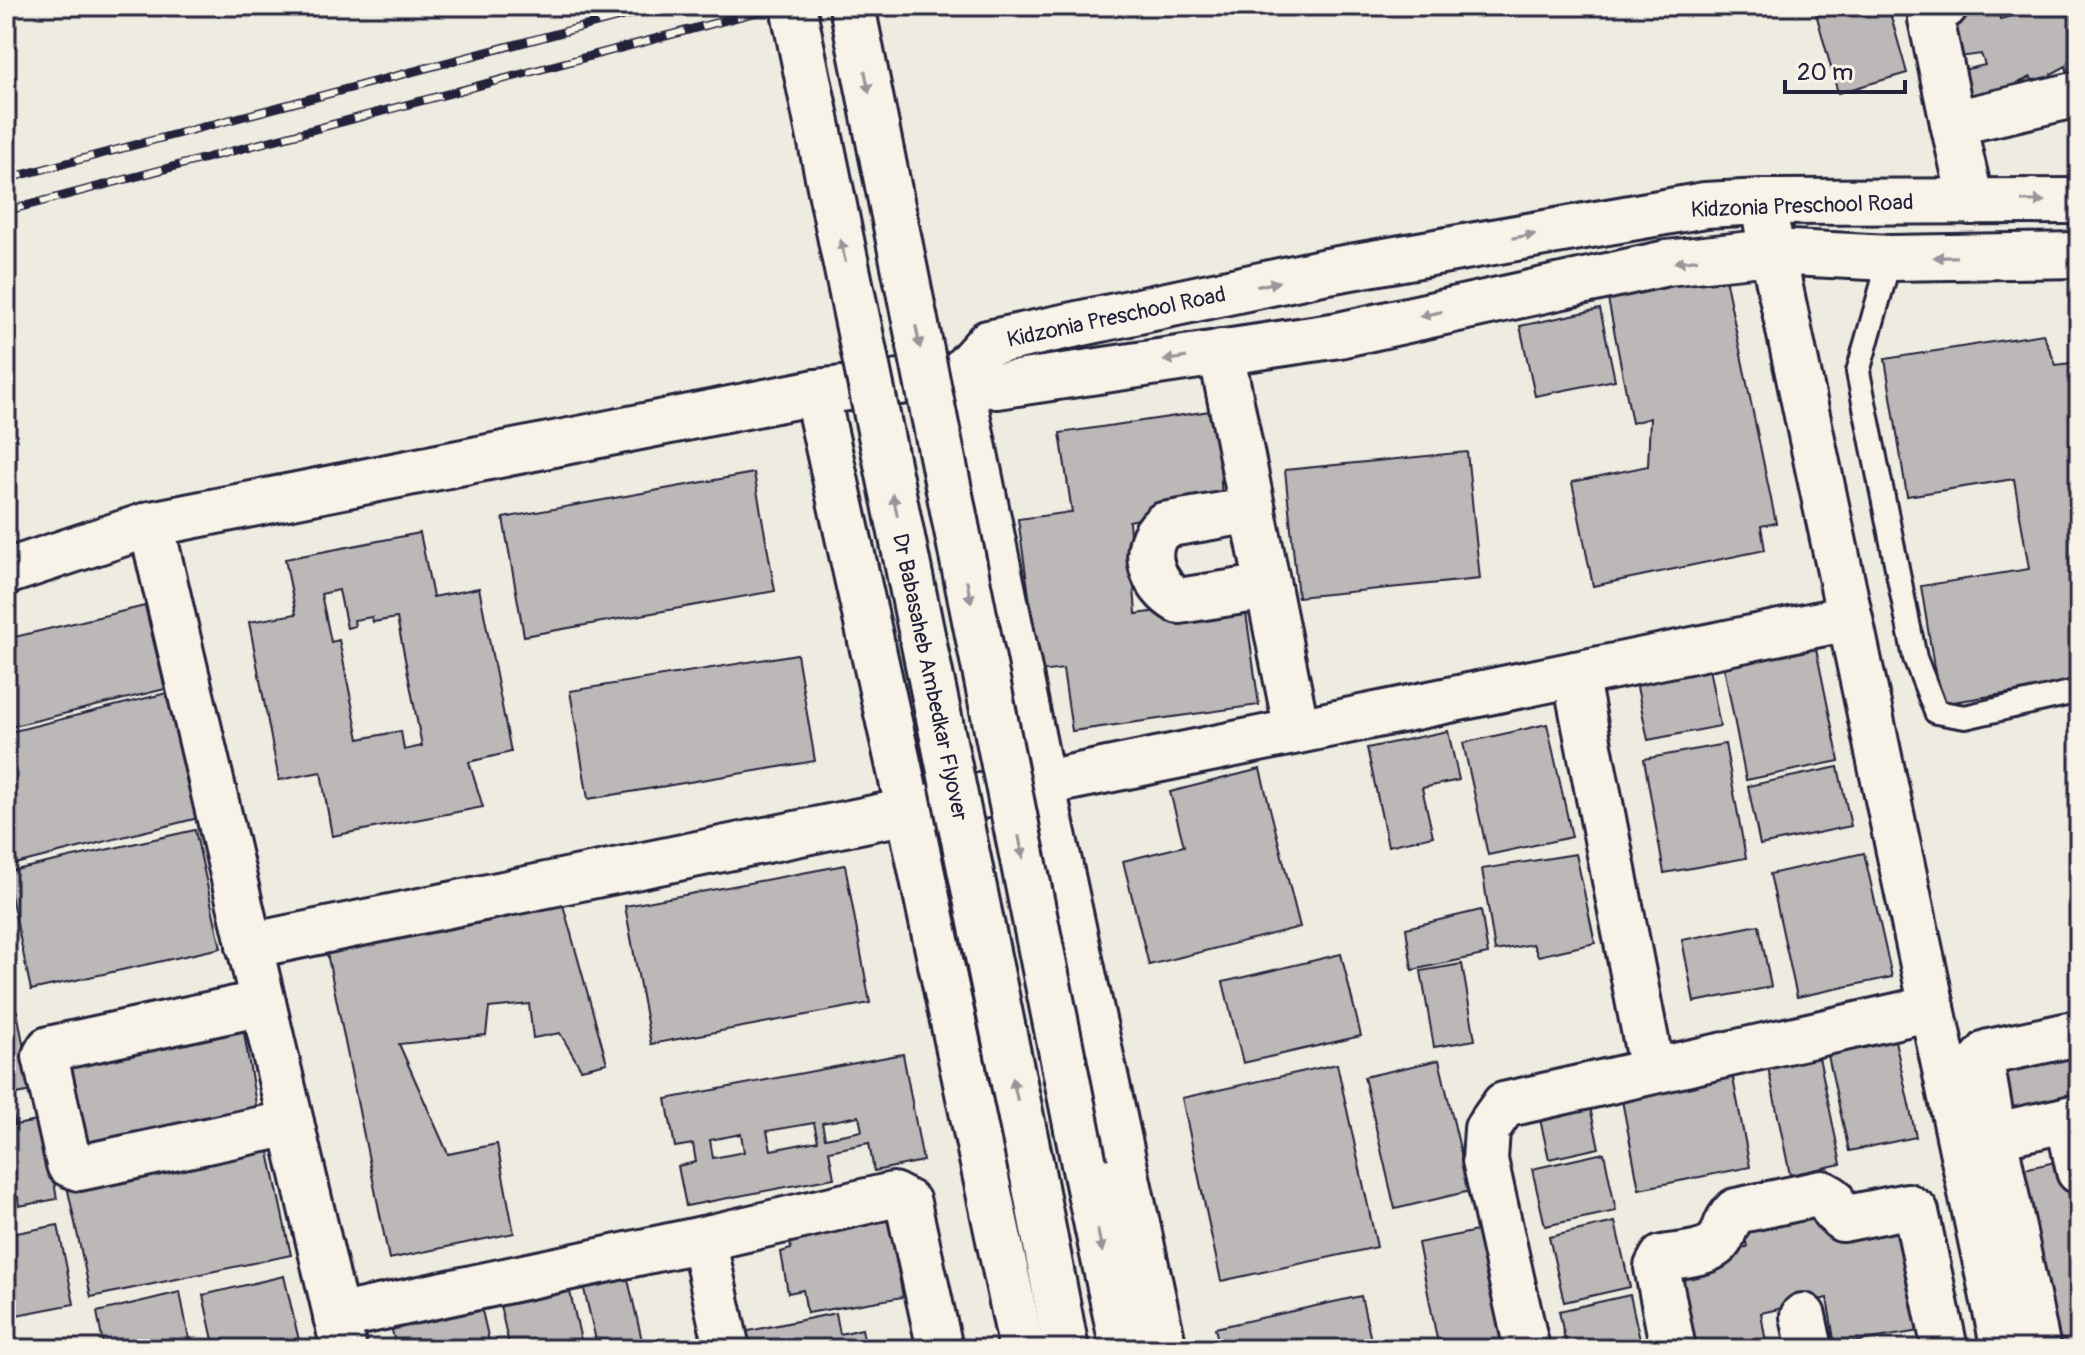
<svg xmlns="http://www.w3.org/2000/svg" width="2085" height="1355" viewBox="0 0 2085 1355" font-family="Pangolin,sans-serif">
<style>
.building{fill:#bbb8b7;stroke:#22223b;stroke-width:2;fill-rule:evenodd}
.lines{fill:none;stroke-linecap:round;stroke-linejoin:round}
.service-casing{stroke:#22223b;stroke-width:28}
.minor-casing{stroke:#22223b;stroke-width:50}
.tertiary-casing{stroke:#22223b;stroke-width:50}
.secondary-casing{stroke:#22223b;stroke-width:50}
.service{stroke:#f7f3e8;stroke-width:22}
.minor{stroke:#f7f3e8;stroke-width:44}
.tertiary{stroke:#f7f3e8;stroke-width:44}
.secondary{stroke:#f7f3e8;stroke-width:44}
.rail-casing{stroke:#22223b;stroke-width:9}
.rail{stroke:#f7f3e8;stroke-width:6;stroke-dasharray:18;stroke-linecap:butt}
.secondary-bridge-casing{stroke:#22223b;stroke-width:50;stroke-linecap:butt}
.secondary-bridge{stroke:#f7f3e8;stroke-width:44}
.oneway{fill:#97959a}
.labels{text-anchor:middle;stroke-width:7;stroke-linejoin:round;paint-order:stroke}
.street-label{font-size:22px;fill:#22223b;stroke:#f7f3e8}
</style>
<rect width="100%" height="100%" fill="#eeebe1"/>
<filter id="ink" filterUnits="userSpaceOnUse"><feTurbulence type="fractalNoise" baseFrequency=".0125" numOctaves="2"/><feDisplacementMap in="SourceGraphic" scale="16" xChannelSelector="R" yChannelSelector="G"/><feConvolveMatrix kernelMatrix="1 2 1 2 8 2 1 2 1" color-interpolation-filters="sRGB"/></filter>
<g filter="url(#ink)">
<g class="building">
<path d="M1814 6H1888L1907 73 1838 93Z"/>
<path d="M1997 6 2000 19 2016 15 2014 6H2079V76L2069 79 2066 66 2051 74 2055 87 2036 94 2031 77 2020 82 2022 94 1971 101 1963 70 1985 65 1981 54 1960 57 1951 18 1981 14 1980 7Z"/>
<path d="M1724 273 1776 523 1761 526 1765 550 1593 586 1572 482 1648 466 1650 418 1632 423 1608 299Z"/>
<path d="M1600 309 1615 380 1535 396 1520 326Z"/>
<path d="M2043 334 2056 365 2079 362V682L1940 704 1921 586 2029 569 2014 479 1907 496 1885 359Z"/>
<path d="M1217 410 1222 501 1129 521 1136 614 1244 599 1259 705 1072 731 1063 669 1040 672 1018 519 1072 512 1060 433Z"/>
<path d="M1467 452 1480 579 1298 597 1285 470Z"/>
<path d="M754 473 775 591 524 636 503 518Z"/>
<path d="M420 533 433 597 479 588 511 752 469 762 483 807 332 836 321 772 279 780 249 622 296 614 285 559ZM339 590 347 628 355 626 354 620 372 617 373 622 397 618 422 746 404 750 401 731 359 739 339 640 331 642 321 594Z"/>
<path d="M145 606 165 689 6 728V639Z"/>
<path d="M1815 644 1839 761 1746 780 1723 662Z"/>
<path d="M797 654 815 761 588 799 570 691Z"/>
<path d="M1709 668 1720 726 1648 740 1636 682Z"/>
<path d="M175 691 206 816 11 865 6 846V733Z"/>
<path d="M1547 724 1572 837 1488 855 1463 743Z"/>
<path d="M1448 731 1459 780 1422 788 1433 836 1388 846 1367 748Z"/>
<path d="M1725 744 1746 858 1664 873 1644 759Z"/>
<path d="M1838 767 1851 826 1760 845 1748 786Z"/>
<path d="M1260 769 1300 927 1149 965 1123 861 1184 846 1170 792Z"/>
<path d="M195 830 221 948 31 990 6 872Z"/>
<path d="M1864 853 1892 977 1797 997 1770 874Z"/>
<path d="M1576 854 1595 943 1538 956 1533 944 1495 951 1482 869Z"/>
<path d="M845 865 870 1003 651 1044 625 906Z"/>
<path d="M563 905 607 1063 581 1069 560 1033 533 1038 529 1004 489 1008 486 1035 399 1044 448 1154 497 1144 514 1233 389 1259 327 953Z"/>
<path d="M1481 910 1488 954 1412 970 1406 928Z"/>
<path d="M1759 925 1771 987 1694 1002 1682 940Z"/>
<path d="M1341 954 1361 1036 1243 1063 1223 982Z"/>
<path d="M1462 964 1475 1040 1434 1047 1421 971Z"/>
<path d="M17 1011 32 1091 6 1096V1013Z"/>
<path d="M241 1015 259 1122 74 1158 51 1056Z"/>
<path d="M1894 1036 1916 1137 1849 1151 1827 1051Z"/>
<path d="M2069 1044 2079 1088V1105L2014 1120 2002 1059Z"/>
<path d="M903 1054 923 1161 874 1171 869 1143 829 1151 834 1178 686 1206 678 1166 696 1162 693 1144 675 1147 666 1099ZM859 1116 862 1131 825 1138 822 1123ZM814 1123 818 1141 771 1150 767 1131ZM741 1134 744 1152 713 1158 710 1140Z"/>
<path d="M1819 1057 1841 1164 1790 1175 1768 1067Z"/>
<path d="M1439 1060 1470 1191 1395 1209 1364 1077Z"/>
<path d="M1337 1064 1377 1247 1221 1281 1182 1098Z"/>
<path d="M1731 1068 1750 1167 1639 1189 1620 1090Z"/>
<path d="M1589 1103 1599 1148 1549 1159 1539 1115Z"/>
<path d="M13 1115 15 1125 43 1120 57 1199 19 1206 18 1197 6 1200V1116Z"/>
<path d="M267 1143 291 1255 91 1297 67 1186Z"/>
<path d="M1604 1153 1616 1211 1545 1226 1532 1169Z"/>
<path d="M2073 1158 2079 1189V1349H2050L2015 1171Z"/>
<path d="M886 1205 903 1297 807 1313 803 1290 788 1293 781 1252 791 1249 787 1223Z"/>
<path d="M1908 1213 1932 1329 1835 1345 1827 1298 1761 1313 1767 1349H1680L1663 1264 1747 1247 1741 1217Z"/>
<path d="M1615 1222 1630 1287 1564 1302 1549 1237Z"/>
<path d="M58 1225 74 1304 6 1317V1235Z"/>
<path d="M1487 1229 1511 1349H1439L1418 1243Z"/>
<path d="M624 1262 644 1349H598L580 1272Z"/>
<path d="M284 1276 301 1349H215L203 1295Z"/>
<path d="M567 1279 583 1349H510L497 1292Z"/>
<path d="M180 1292 191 1349H104L97 1312Z"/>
<path d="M1630 1295 1642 1349H1567L1559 1311Z"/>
<path d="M1361 1296 1373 1349H1220L1215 1328Z"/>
<path d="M480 1302 491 1349H396L390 1321Z"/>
<path d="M836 1313 840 1334 862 1329 866 1349H748L744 1332Z"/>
</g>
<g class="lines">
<g class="service-casing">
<path id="service" d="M1890 258 1858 372 1915 658 1936 712 1965 717 2079 691"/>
</g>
<g class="minor-casing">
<g id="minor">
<path d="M1945 6 1939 8 1931 19 1953 123 2079 94"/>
<path d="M1953 123 1971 202"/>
<path d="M1762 202 2004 1349"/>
<path d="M1221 352 1297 731"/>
<path d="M959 375 1042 783 1164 1349"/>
<path d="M816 392 909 812 1022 1349"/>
<path d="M1253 510 1164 525C1138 548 1152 586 1179 601L1268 587"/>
<path d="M151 524 344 1349"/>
<path d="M1575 674 1652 1071"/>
<path d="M249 946 1849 618"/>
<path d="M263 1003 49 1049 45 1056 69 1164 79 1168 291 1123"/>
<path d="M2068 1119 2079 1171"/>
<path d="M1964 1142 2079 1117"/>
<path d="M703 1239 893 1195 908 1203 940 1349"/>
<path d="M1803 1316 1810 1349"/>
<path d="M336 1317 703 1239 727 1349"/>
<path d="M1527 1349 1485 1160 1487 1129 1504 1105 1932 1008"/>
<path d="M1673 1349 1657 1267 1662 1258C1679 1255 1712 1255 1721 1238 1726 1228 1727 1219 1736 1211L1822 1193 1831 1198 1834 1211 1843 1219 1907 1206 1916 1212 1945 1349"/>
<path d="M2038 1349 1994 1136 1981 1061 1989 1052 2079 1033"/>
</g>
</g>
<g class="tertiary-casing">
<g id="tertiary">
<path d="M959 375 988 343 1322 272 1705 205 1762 202 2079 201"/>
<path d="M6 572 151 524 816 392 959 375 997 386 1339 335 1667 263 1771 252 1890 258 2079 255"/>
</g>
</g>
<g class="secondary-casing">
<g id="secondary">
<path d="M1084 1164 1123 1349"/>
<path d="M1031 1166 1066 1349"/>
</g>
</g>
<use href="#service" class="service"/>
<use href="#minor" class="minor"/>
<use href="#tertiary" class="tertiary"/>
<use href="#secondary" class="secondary"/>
<g class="rail-casing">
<g id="rail">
<path d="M6 179 661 6"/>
<path d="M6 211 779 6"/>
</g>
</g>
<use href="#rail" class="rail"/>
<g class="secondary-bridge-casing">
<g id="secondary-bridge">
<path d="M793 6 1031 1166"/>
<path d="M852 6 1084 1164"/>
</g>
</g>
<use href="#secondary-bridge" class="secondary-bridge"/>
</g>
<defs><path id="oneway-solid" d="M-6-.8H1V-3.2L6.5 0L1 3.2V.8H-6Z" transform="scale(2)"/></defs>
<g class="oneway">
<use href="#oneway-solid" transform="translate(867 82) rotate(79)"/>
<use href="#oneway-solid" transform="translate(2033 201)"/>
<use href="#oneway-solid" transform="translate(1524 236) rotate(-10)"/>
<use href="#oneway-solid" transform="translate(843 251) rotate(-102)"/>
<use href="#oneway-solid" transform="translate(1945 257) rotate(179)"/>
<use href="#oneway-solid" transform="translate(1686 261) rotate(172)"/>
<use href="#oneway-solid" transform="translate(1268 284) rotate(-12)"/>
<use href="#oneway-solid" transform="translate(1431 314) rotate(168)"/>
<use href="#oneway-solid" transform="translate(918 337) rotate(79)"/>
<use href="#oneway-solid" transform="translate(1175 359) rotate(171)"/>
<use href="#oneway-solid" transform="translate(895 505) rotate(-102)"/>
<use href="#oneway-solid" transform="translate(969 592) rotate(79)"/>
<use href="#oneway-solid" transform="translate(1021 847) rotate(79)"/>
<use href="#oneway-solid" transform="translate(1015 1089) rotate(-102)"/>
<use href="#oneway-solid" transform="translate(1100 1241) rotate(78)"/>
</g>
</g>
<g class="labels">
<g class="street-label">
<text transform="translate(1802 205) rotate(-2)" y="8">Kidzonia Preschool Road</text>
<text transform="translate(1116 316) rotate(-12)" y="8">Kidzonia Preschool Road</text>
<text transform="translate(931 677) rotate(78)" y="8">Dr Babasaheb Ambedkar Flyover</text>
</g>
</g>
<rect width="2085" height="1355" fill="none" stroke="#f7f3e8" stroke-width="32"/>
<rect x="16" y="16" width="2053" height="1323" fill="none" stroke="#22223b" stroke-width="3" filter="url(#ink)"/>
<path d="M1785 80v12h120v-12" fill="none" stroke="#22223b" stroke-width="4"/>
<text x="1797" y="80" font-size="24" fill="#22223b" stroke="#f7f3e8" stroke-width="6" paint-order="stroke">20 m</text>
</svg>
